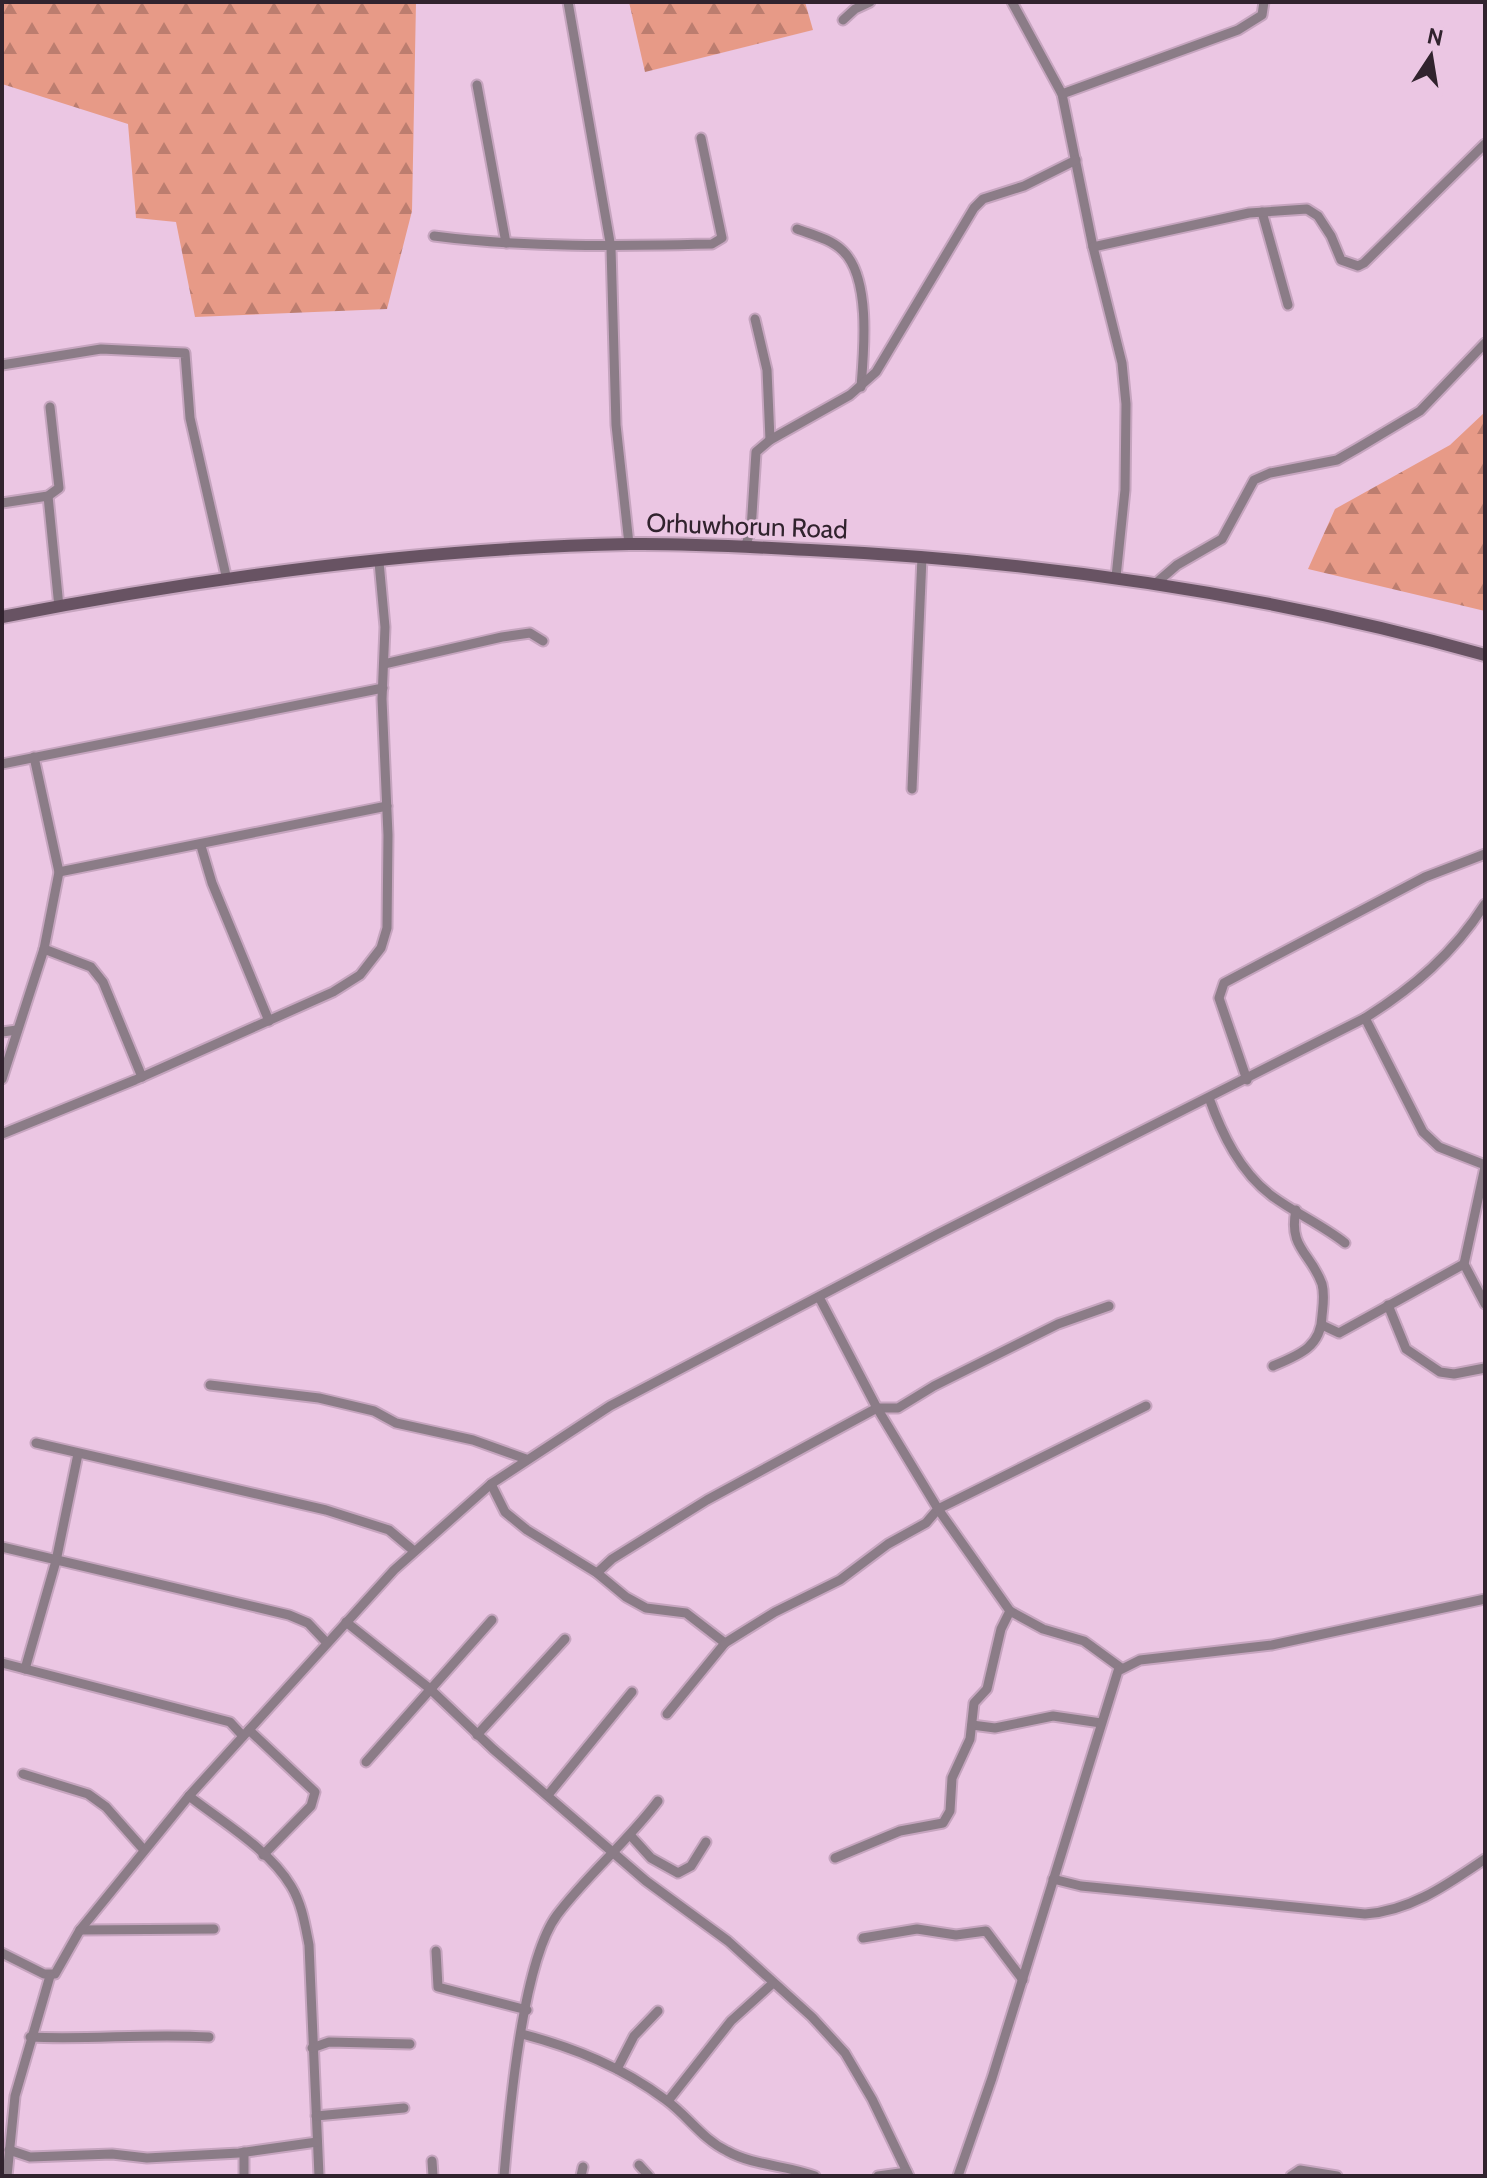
<svg xmlns="http://www.w3.org/2000/svg" width="1487" height="2178" viewBox="0 0 1487 2178" font-family="Cabin,sans-serif">
<style>
.forest{fill:url(#forest-firs)}
.lines{fill:none;stroke-linecap:round;stroke-linejoin:round}
.street-casing{stroke:#c6a5bf;stroke-width:13}
.secondary-casing{stroke:#c6a5bf;stroke-width:16}
.street{stroke:#8b7c87;stroke-width:9}
.secondary{stroke:#685363;stroke-width:12}
.labels{text-anchor:middle;stroke-width:6;stroke-linejoin:round;paint-order:stroke}
.street-label{font-size:26px;fill:#31232e;stroke:#ebc6e3}
</style>
<defs>
<pattern id="forest-firs" width="22" height="20" patternUnits="userSpaceOnUse" patternTransform="scale(2)"><rect width="22" height="20" fill="#e79a87"/><path d="M5 1l3.5 6h-7zM16 11l3.5 6h-7z" fill="#bc7d6f"/></pattern>
</defs>
<rect width="100%" height="100%" fill="#ebc6e3"/>
<g class="forest">
<path d="M2 2H416L412 211 387 309 195 317 176 222 136 218 128 124 2 84Z"/>
<path d="M629 2H805L813 30 645 72Z"/>
<path d="M1485 412V611L1308 569 1335 509 1450 445Z"/>
</g>
<g class="lines">
<g class="street-casing">
<g id="street">
<path d="M568 2 611 248 616 425 629 544"/>
<path d="M1012 2 1062 94 1093 247 1122 363 1126 404 1125 490 1116 577"/>
<path d="M843 20 855 9 870 2"/>
<path d="M477 85 506 243"/>
<path d="M1062 94 1238 30 1262 15 1264 2"/>
<path d="M1262 212 1288 305"/>
<path d="M797 229C813 235 831 239 843 251 871 278 864 351 861 387"/>
<path d="M434 236C526 248 619 246 712 244L722 238 701 138"/>
<path d="M1093 247 1249 213 1307 209 1318 216 1331 236 1341 260 1358 266 1364 263 1485 144"/>
<path d="M755 319 767 370 770 440"/>
<path d="M2 365 101 349 185 353 190 418 227 580"/>
<path d="M48 496 59 607"/>
<path d="M2 503 48 496 59 488 50 407"/>
<path d="M745 547 751 530 756 452 770 440 850 395 876 372 974 208 983 199 1024 186 1076 160"/>
<path d="M1155 584 1177 565 1222 539 1254 480 1270 473 1337 460 1358 448 1420 411 1485 343"/>
<path d="M384 664 502 637 530 633 543 641"/>
<path d="M2 764 383 688"/>
<path d="M912 789 922 557"/>
<path d="M201 846 212 883 269 1021"/>
<path d="M59 872 387 806"/>
<path d="M44 949 91 967 103 982 142 1077"/>
<path d="M1365 1018 1423 1132 1439 1147 1485 1165"/>
<path d="M2 1032 17 1030"/>
<path d="M2 1079 44 949 59 872 34 757"/>
<path d="M1247 1080 1219 998 1224 983 1425 877 1485 854"/>
<path d="M1209 1098C1222 1134 1240 1172 1272 1196 1295 1213 1322 1225 1345 1243"/>
<path d="M2 1134 135 1080 333 992 360 975 381 948 387 928 388 835 382 699 385 627 379 562"/>
<path d="M1485 1167 1464 1264 1485 1304"/>
<path d="M1388 1305 1406 1349 1440 1372 1454 1374 1485 1368"/>
<path d="M1322 1325 1339 1333 1464 1264"/>
<path d="M1273 1366C1299 1355 1321 1347 1322 1316 1323 1305 1325 1295 1322 1284 1311 1253 1288 1248 1296 1210"/>
<path d="M210 1385 319 1398 374 1411 396 1423 473 1440 526 1459"/>
<path d="M36 1443 326 1510 389 1530 414 1551"/>
<path d="M491 1484 505 1512 527 1530 597 1573 626 1597 646 1608 686 1613 725 1643 667 1714"/>
<path d="M2 1547 289 1615 308 1623 327 1643"/>
<path d="M597 1573 612 1559 707 1500 877 1408H898L934 1386 1058 1324 1109 1306"/>
<path d="M1010 1611 1043 1629 1084 1641 1121 1668"/>
<path d="M346 1622 429 1688 493 1749 646 1881 728 1941 812 2017 845 2053 872 2099 909 2176"/>
<path d="M725 1643 775 1612 840 1580 888 1544 926 1523 938 1509 877 1408 819 1297"/>
<path d="M2 1663 230 1722 243 1736"/>
<path d="M25 1669 56 1561 78 1454"/>
<path d="M972 1725 995 1728 1053 1716 1101 1723"/>
<path d="M249 1730 315 1792 311 1806 263 1855"/>
<path d="M477 1735 565 1639"/>
<path d="M366 1762 492 1620"/>
<path d="M23 1774 88 1794 106 1807 144 1850"/>
<path d="M548 1795 632 1692"/>
<path d="M189 1796C222 1822 269 1849 291 1886 302 1904 305 1925 309 1945L319 2176"/>
<path d="M631 1836 651 1858 678 1873 691 1866 706 1842"/>
<path d="M835 1858 900 1831 943 1823 950 1811 952 1778 970 1739 974 1703 987 1689 1001 1629 1010 1611 938 1509 1146 1406"/>
<path d="M1053 1879 1081 1886 1365 1914C1411 1911 1448 1884 1485 1859"/>
<path d="M80 1930 214 1929"/>
<path d="M863 1938 917 1929 956 1935 986 1931 1023 1980"/>
<path d="M436 1951 438 1987 527 2010"/>
<path d="M2 1953 44 1974H55L80 1930 189 1796 394 1570 491 1484 610 1406 936 1235 1365 1018C1413 988 1454 953 1485 904"/>
<path d="M522 2034C575 2048 622 2067 666 2100 688 2116 702 2139 727 2151 754 2166 786 2165 815 2176"/>
<path d="M30 2037C90 2040 149 2033 209 2037"/>
<path d="M312 2048 329 2042 410 2044"/>
<path d="M617 2069 634 2036 658 2011"/>
<path d="M668 2101 731 2021 772 1984"/>
<path d="M316 2116 404 2108"/>
<path d="M9 2150 30 2157 112 2154 147 2158 239 2153 317 2142"/>
<path d="M244 2152V2176"/>
<path d="M432 2161 433 2176"/>
<path d="M639 2165 649 2176"/>
<path d="M7 2176 15 2096 50 1976"/>
<path d="M504 2176C509 2115 522 1962 557 1915 587 1875 627 1842 658 1801"/>
<path d="M581 2176 583 2167"/>
<path d="M878 2176 907 2172"/>
<path d="M958 2176 992 2078 1118 1671 1140 1660 1272 1645 1485 1599"/>
<path d="M1291 2176 1300 2170 1337 2176"/>
</g>
</g>
<g class="secondary-casing">
<path id="secondary" d="M2 617C204 578 423 548 629 544 689 543 750 547 810 550 1038 561 1265 593 1485 655"/>
</g>
<use href="#street" class="street"/>
<use href="#secondary" class="secondary"/>
</g>
<g class="labels">
<g class="street-label">
<text transform="translate(747 526) rotate(2)" y="9">Orhuwhorun Road</text>
</g>
</g>
<rect width="1487" height="2178" fill="none" stroke="#31232e" stroke-width="8"/>
<g transform="translate(1431 56) rotate(12)" stroke="#ebc6e3" stroke-width="6" paint-order="stroke">
<path d="M0-6L14 30L0 20L-14 30Z" fill="#31232e"/>
<text y="-12" font-size="22" font-weight="bold" text-anchor="middle" fill="#31232e">N</text>
</g>
</svg>
